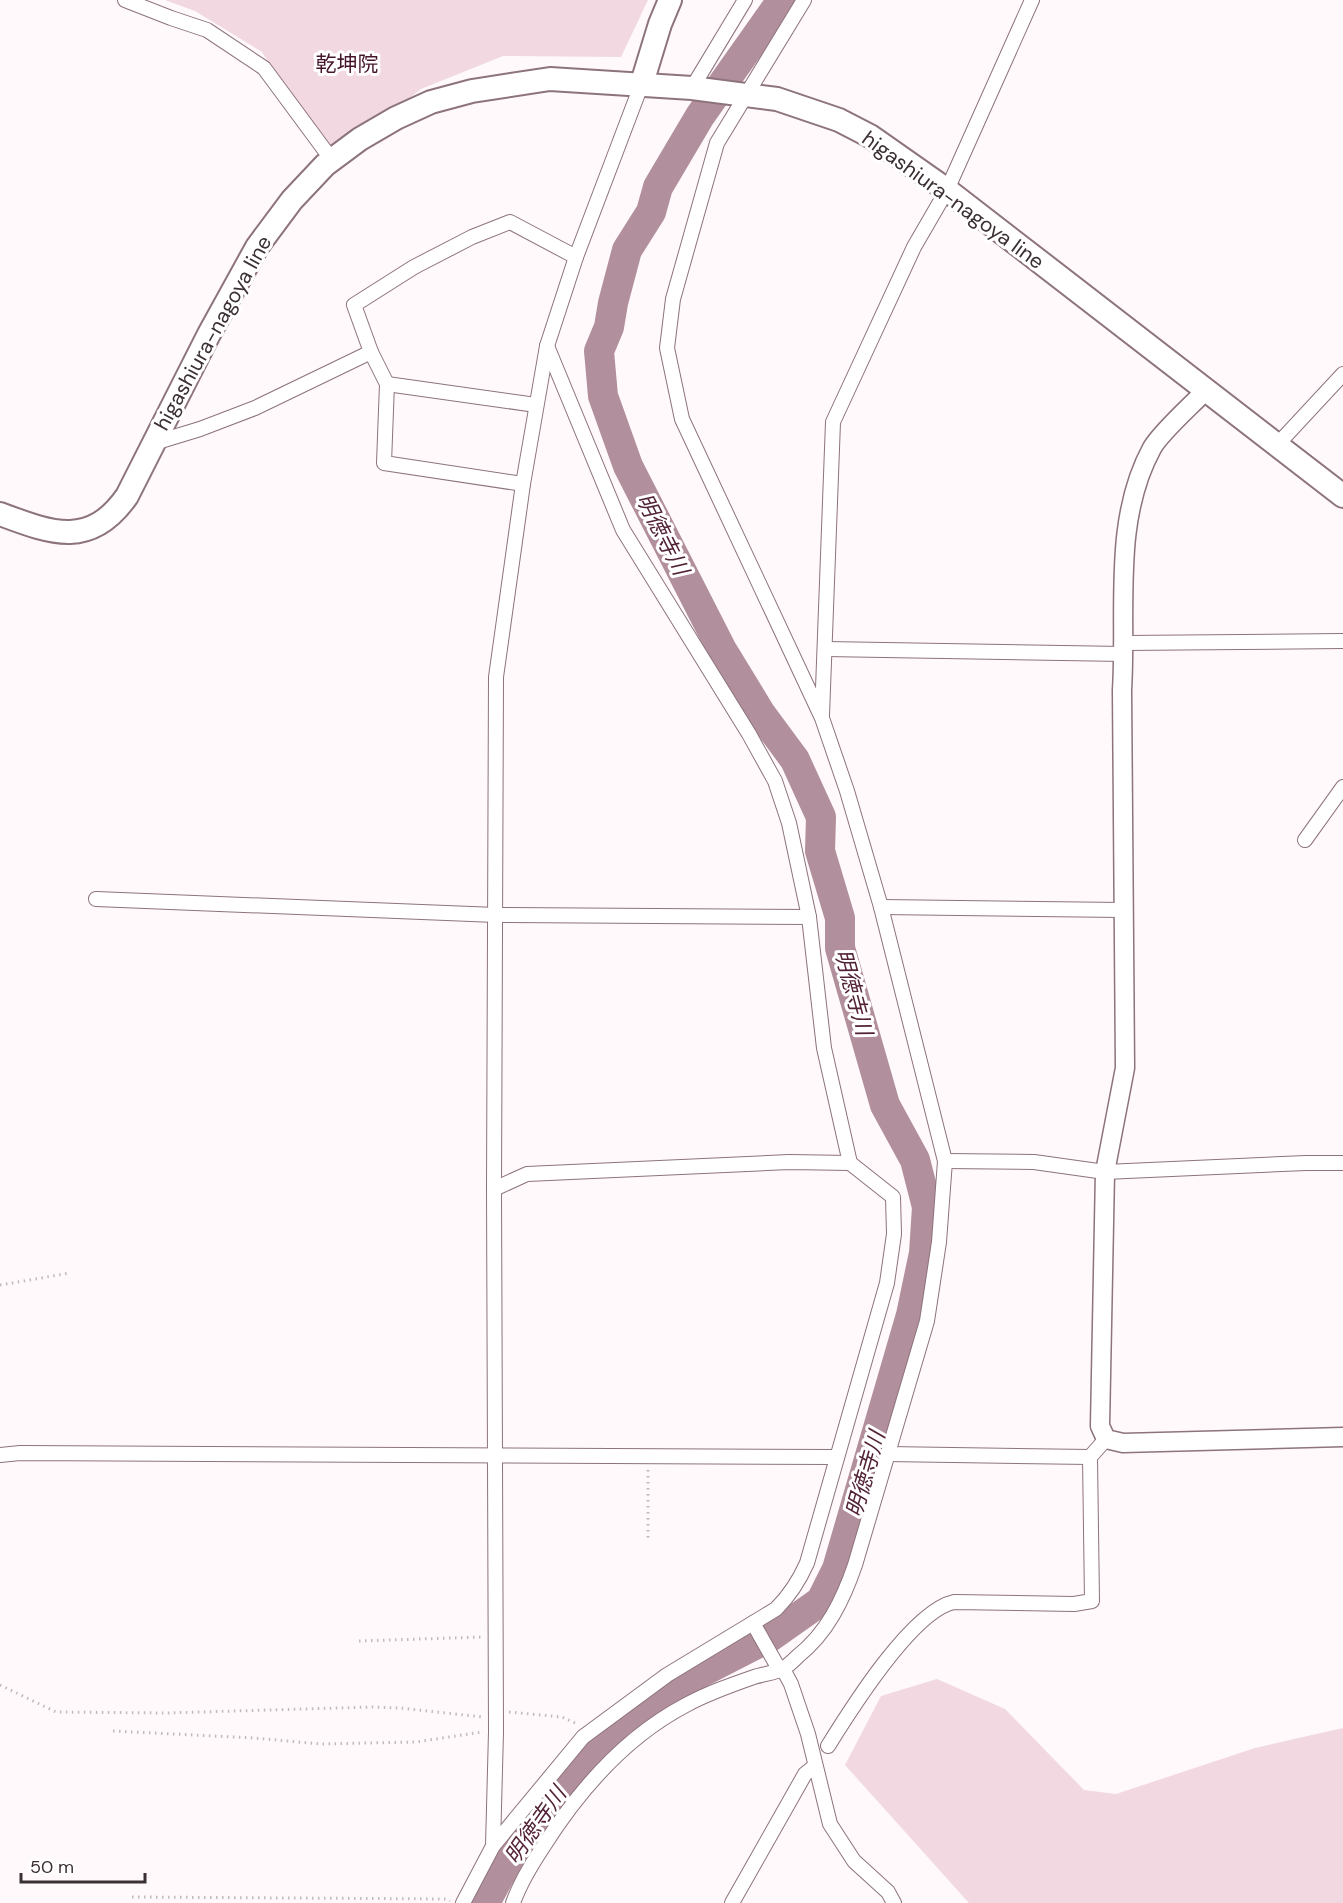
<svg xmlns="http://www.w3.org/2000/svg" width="1343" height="1903" viewBox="0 0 1343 1903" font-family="'DM Sans','Noto Sans JP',sans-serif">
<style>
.green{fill:#f1d8e1}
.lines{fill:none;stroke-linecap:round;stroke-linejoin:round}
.river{stroke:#b28f9c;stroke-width:30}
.minor-casing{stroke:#8d737c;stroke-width:16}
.tertiary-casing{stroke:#8d737c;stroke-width:21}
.primary-casing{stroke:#8d737c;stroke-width:26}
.path{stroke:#c1babc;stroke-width:3;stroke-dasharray:1.5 4.5;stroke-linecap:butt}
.minor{stroke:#fff;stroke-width:14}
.tertiary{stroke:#fff;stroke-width:18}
.primary{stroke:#fff;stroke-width:22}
.labels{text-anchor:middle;stroke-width:6;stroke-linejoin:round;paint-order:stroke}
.park-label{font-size:21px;fill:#45162b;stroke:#fff}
.street-label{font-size:21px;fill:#3b3033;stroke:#fff}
.water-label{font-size:22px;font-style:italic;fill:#522237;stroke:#fff}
</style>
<rect width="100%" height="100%" fill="#fff9fb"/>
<g class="green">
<path d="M165 0H648L621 57 503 56 421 89 332 160 262 52 195 11Z"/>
<path d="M937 1679 1005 1709 1084 1790 1116 1794 1255 1748 1343 1728V1903H969L845 1765 881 1696Z"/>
</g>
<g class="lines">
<path class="river" d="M485 1903 512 1853 548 1803 585 1757 621 1721 667 1690 770 1637 821 1601 837 1569 911 1315 924 1253 927 1207 915 1160 885 1105 840 948V918L820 851 821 817 795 760 761 714 722 650 628 466 603 396 599 351 609 327 613 303 627 250 651 212 658 187 700 116 782 0"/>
<g class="minor-casing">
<g id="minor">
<path d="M125 0 171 18 207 30 264 68 332 160"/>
<path d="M692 88 745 0"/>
<path d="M547 346 623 530 749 734 775 781 789 823 809 917 824 1048 850 1163"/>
<path d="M371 352 387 384 384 463 523 484"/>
<path d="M387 384 536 405"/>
<path d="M154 443 200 429 255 408 371 352 354 305 414 267 472 237 510 222 576 257"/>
<path d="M1277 445 1343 374"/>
<path d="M1124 643 1343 641"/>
<path d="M825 649 1124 654"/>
<path d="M822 715 833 422 914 247 947 190 1032 0"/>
<path d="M1305 840 1343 787"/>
<path d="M96 899 496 915 809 917"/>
<path d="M881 907 1123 910"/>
<path d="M945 1161 1034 1162 1105 1172 1306 1163H1343"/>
<path d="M887 1454 1090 1457 1106 1439"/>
<path d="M0 1455 20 1453 837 1457"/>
<path d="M753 1623 779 1669"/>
<path d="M783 1669 791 1684 808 1734 830 1824 854 1861 888 1892 894 1903"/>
<path d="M828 1746C851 1709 912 1611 954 1602L1074 1604 1092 1601 1090 1457"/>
<path d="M493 1846 496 1732 494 1189 496 677 523 484 547 346 576 257 642 83"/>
<path d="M463 1903 493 1846 583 1737 667 1675 776 1609C790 1595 799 1581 807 1563L887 1283 894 1234 893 1197 850 1163 789 1162 527 1174 494 1189"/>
<path d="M513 1903C520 1883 531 1865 543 1847 579 1790 625 1737 686 1705 708 1693 731 1685 754 1677 763 1674 776 1673 784 1668 789 1665 794 1660 798 1656 827 1633 843 1600 855 1565L927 1321 939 1242 945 1161 881 907 847 791 822 718 682 419 667 348 673 299 717 143 804 0"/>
<path d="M732 1903 805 1774 815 1766"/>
</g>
</g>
<g class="tertiary-casing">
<path id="tertiary" d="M1205 391C1192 405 1161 432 1152 448 1112 521 1127 610 1122 690L1125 1068 1105 1172 1100 1426 1106 1439 1123 1443 1343 1437"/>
</g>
<g class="primary-casing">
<g id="primary">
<path d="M642 83 660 24 670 0"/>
<path d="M0 514C51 533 90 549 127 496L209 334 257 247 292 200 325 165 360 139 396 118 431 102 472 91 550 79 692 88 777 99 839 120 870 136 947 190 1343 496"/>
</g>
</g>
<g class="path">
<path d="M0 1285 70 1273"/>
<path d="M648 1470V1540"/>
<path d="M359 1641 483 1637"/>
<path d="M0 1685 56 1712 166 1713 372 1707 400 1708 483 1717"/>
<path d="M509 1712 562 1717 575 1723"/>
<path d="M113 1731 254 1738 321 1744 416 1742 482 1732"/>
<path d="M132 1897 447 1899 450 1901"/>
</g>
<use href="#minor" class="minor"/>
<use href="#tertiary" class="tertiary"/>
<use href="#primary" class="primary"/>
</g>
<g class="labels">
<g class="park-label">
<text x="347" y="71">乾坤院</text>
</g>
<g class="street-label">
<text transform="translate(953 200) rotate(36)" y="7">higashiura-nagoya line</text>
<text transform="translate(213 333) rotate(-61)" y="7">higashiura-nagoya line</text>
</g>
<g class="water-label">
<text transform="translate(663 534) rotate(63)" y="8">明徳寺川</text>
<text transform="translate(854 992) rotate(75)" y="8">明徳寺川</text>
<text transform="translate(865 1474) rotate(-74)" y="8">明徳寺川</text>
<text transform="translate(535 1825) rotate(-55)" y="8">明徳寺川</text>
</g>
</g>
<path d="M21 1873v9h124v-9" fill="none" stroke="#3b3033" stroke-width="3"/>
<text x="30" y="1873" font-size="18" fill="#3b3033" stroke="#ffffff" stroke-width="4.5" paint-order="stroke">50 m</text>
</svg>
